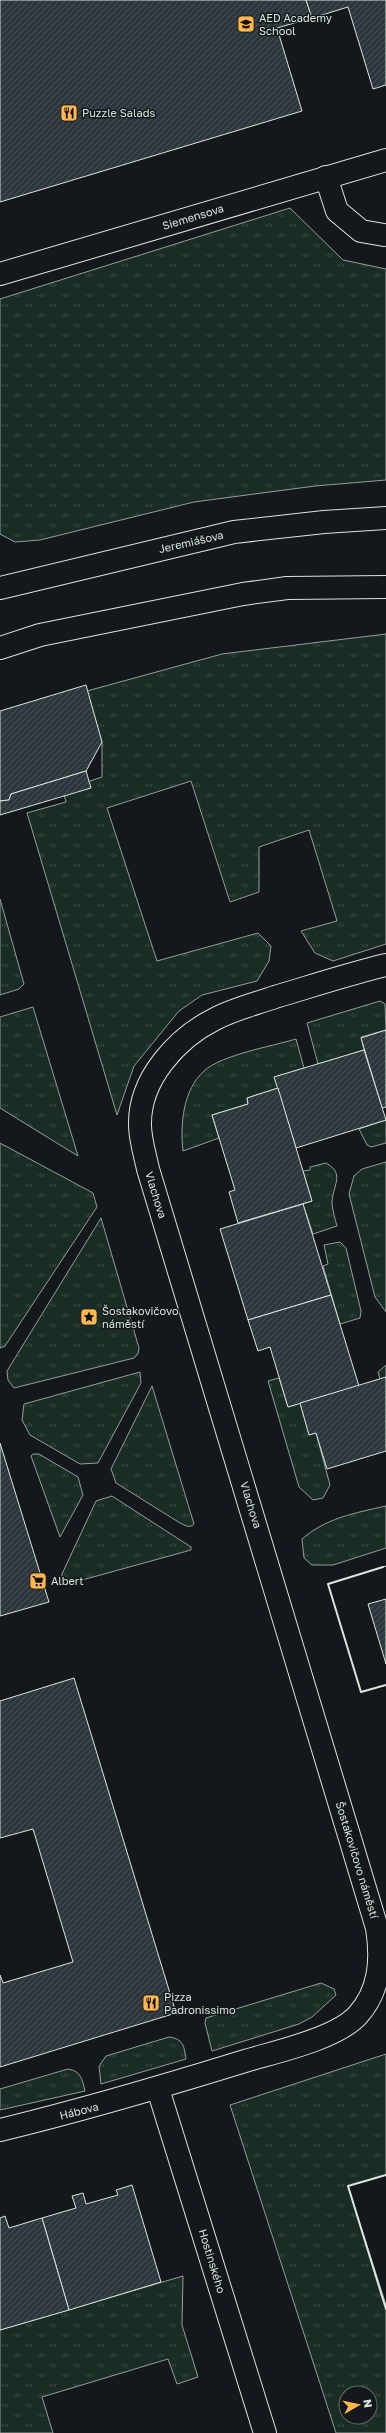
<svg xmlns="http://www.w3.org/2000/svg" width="386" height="2433" viewBox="0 0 386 2433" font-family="'Golos Text',sans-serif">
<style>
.grass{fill:url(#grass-tufts);stroke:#939e99;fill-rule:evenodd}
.building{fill:url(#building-hatch);stroke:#d8e6dc}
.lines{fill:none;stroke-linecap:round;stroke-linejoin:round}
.minor-casing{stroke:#d8e6dc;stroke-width:24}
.major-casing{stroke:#d8e6dc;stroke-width:24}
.minor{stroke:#14181c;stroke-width:22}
.major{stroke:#14181c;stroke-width:22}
.fence{stroke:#d8e6dc;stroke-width:1;stroke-dasharray:5 2;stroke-linecap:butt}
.wall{stroke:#d8e6dc;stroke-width:2}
.labels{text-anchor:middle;stroke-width:3;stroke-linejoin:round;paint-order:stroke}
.poi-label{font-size:11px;fill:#d8e6dc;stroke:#14181c;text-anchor:start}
.street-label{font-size:11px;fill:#d8e6dc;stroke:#14181c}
</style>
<defs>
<pattern id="grass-tufts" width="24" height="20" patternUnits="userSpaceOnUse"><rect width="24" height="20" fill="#1a2d24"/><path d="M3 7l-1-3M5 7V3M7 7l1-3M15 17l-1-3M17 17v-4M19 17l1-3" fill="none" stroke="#3b4b43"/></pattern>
<pattern id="building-hatch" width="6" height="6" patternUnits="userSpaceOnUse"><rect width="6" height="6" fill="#2c363c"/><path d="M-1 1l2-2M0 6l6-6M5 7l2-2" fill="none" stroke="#4a5358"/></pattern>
</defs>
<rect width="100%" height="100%" fill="#14181c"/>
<g class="grass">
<path d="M290 208 343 260 386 269V480L315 486 194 502 40 540 15 542 0 534V299Z"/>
<path d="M386 634V944L333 961 315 953 301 931 337 921 309 830 259 847V892L230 902 191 781 107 808 157 961 258 933 271 946 269 961 257 981 202 995 179 1011 134 1066 117 1115 27 813 66 802 63 790 102 777V742L87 691 222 654Z"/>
<path d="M0 899 24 984 19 989 0 995Z"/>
<path d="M380 1001 385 1004 386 1030 361 1037 364 1050 318 1064 307 1023Z"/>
<path d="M33 1007 78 1156 0 1108V1017Z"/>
<path d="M296 1039 304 1068 275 1077 278 1088 247 1098 248 1104 212 1115 219 1138 183 1151C180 1124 183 1090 204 1071 221 1055 273 1046 296 1039Z"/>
<path d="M386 1120V1143L371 1147 367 1145 359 1129Z"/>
<path d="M0 1143 93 1193 97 1207 5 1346 0 1348Z"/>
<path d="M386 1162V1312L375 1297 349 1194 354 1176 362 1169Z"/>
<path d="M326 1163C346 1174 332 1186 332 1204 333 1212 335 1219 337 1226L313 1234 303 1204 312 1201 303 1171 310 1170V1167Z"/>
<path d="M101 1218 139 1348 138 1354 134 1358 14 1388 8 1380 7 1371Z"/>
<path d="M340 1242 346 1248 361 1311 360 1318 340 1324 323 1266 328 1264 324 1245Z"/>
<path d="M386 1365V1377L380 1379 378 1372Z"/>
<path d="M140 1372 141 1383 98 1463 80 1464 30 1435 22 1420 24 1404Z"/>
<path d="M279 1378 288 1407 300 1403 309 1434 316 1433 330 1485 323 1498 313 1500 299 1487 268 1381Z"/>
<path d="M152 1386 194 1524C189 1529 185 1525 180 1523L116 1483 111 1469Z"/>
<path d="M33 1454H39L78 1477 83 1495 60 1537 31 1456Z"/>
<path d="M112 1496 191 1547V1550L64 1585 61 1580 62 1574 96 1501Z"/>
<path d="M386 1506V1548L333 1565H312L304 1558 302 1539C326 1518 355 1513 386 1506Z"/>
<path d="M321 1983 334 1989 336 1995 312 2017 299 2024 212 2051 205 2023 206 2018Z"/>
<path d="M169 2037C183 2039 184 2045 186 2059L101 2084 99 2066 106 2056Z"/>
<path d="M386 2054V2175L348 2186 386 2305V2433H336L230 2105ZM346 2393H370V2417H346Z"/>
<path d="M68 2069C81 2071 82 2079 85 2091L0 2110V2089Z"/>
<path d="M183 2276 182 2325 198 2377 177 2384 168 2359 42 2397 53 2433H0V2330Z"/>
</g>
<g class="building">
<path d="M0 0H306L312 18 277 28 302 111 0 202Z"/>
<path d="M306 0H386V85L373 89 348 7 312 18Z"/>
<path d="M86 685 102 742 86 771 11 794 9 800 0 801V711Z"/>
<path d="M86 771 91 788 0 815V801L9 800 11 794Z"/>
<path d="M386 1030V1107L382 1108 361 1038Z"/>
<path d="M364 1050 386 1120 296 1148 274 1077Z"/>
<path d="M278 1088 312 1201 238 1223 229 1192 235 1190 212 1115 248 1104 247 1098Z"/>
<path d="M303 1204 331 1295 248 1320 220 1229Z"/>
<path d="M331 1295 359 1386 288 1407 270 1347 258 1351 248 1320Z"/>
<path d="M386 1377V1451L327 1469 316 1433 309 1435 300 1403Z"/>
<path d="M0 1443 49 1602 0 1616Z"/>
<path d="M386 1599V1664L368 1604Z"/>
<path d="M74 1678 176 2013 0 2067V1975L3 1983 73 1962 33 1829 0 1838V1701Z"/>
<path d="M132 2185 161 2282 69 2310 42 2218 76 2208 72 2196 83 2193 86 2204 118 2195 116 2190Z"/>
<path d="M5 2216 9 2228 42 2218 69 2310 0 2330V2218Z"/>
</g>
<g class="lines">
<g class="minor-casing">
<g id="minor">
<path d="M326 177 337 211 361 231 384 235"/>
<path d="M0 274 386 160"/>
<path d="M158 2089 265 2433"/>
<path d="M0 2130C83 2110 164 2086 245 2061 275 2052 335 2039 357 2016 380 1991 382 1960 377 1928L148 1169C145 1155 140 1139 140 1125 139 1079 177 1038 215 1019 234 1009 255 1004 275 997 312 986 349 974 386 965"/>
</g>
</g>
<g class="major-casing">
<g id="major">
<path d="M0 588 234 532 324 522 386 518"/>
<path d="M0 648 40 635 243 594 287 588 386 587"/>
</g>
</g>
<use href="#minor" class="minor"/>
<use href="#major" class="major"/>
<path class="fence" d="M383 1567 386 1566"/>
<g class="wall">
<path d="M383 1567 328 1584 361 1692 386 1685"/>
<path d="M386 2175 348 2186 386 2309"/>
</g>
</g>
<defs>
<g id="school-square" transform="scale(0.9)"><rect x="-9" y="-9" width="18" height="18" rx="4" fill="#ffb74d" stroke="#14181c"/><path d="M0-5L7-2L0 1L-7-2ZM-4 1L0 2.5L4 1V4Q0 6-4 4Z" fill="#111"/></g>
<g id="restaurant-square" transform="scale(0.9)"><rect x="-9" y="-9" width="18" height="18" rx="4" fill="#ffb74d" stroke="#14181c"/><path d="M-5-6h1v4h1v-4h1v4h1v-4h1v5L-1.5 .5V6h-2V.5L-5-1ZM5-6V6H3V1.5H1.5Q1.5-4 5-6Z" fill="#111"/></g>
<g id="sight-square" transform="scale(0.9)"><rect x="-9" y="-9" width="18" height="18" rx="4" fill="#ffb74d" stroke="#14181c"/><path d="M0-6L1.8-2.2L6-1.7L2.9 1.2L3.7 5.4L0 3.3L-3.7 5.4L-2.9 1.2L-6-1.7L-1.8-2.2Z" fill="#111"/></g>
<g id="supermarket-square" transform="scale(0.9)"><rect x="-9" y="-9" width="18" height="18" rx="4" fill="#ffb74d" stroke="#14181c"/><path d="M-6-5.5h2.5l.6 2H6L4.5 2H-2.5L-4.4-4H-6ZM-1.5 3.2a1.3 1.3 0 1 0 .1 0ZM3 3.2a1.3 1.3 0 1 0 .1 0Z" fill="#111"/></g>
</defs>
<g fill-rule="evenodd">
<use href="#school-square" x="246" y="24"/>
<use href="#restaurant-square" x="69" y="113"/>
<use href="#sight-square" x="89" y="1317"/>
<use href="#supermarket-square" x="38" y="1581"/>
<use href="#restaurant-square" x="151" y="2003"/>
</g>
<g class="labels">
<g class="poi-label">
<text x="259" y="22">AED Academy<tspan x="259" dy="13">School</tspan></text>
<text x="82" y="117">Puzzle Salads</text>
<text x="102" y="1315">Šostakovičovo<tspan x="102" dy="13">náměstí</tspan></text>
<text x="51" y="1585">Albert</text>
<text x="164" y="2001">Pizza<tspan x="164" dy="13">Padronissimo</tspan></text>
</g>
<g class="street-label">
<text transform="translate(193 217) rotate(-17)" y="4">Siemensova</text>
<text transform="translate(191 542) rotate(-13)" y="4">Jeremiášova</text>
<text transform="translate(156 1195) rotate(73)" y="4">Vlachova</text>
<text transform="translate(251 1505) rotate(73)" y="4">Vlachova</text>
<text transform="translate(357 1860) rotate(73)" y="4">Šostakovičovo náměstí</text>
<text transform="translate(79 2111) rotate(-14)" y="4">Hábova</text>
<text transform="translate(212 2261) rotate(73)" y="4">Hostinského</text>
</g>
</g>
<g transform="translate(358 2405) rotate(81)"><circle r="19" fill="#14181c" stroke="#626a69"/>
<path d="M0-3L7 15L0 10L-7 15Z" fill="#ffb74d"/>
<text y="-6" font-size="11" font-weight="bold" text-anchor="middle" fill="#d8e6dc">N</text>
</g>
</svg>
